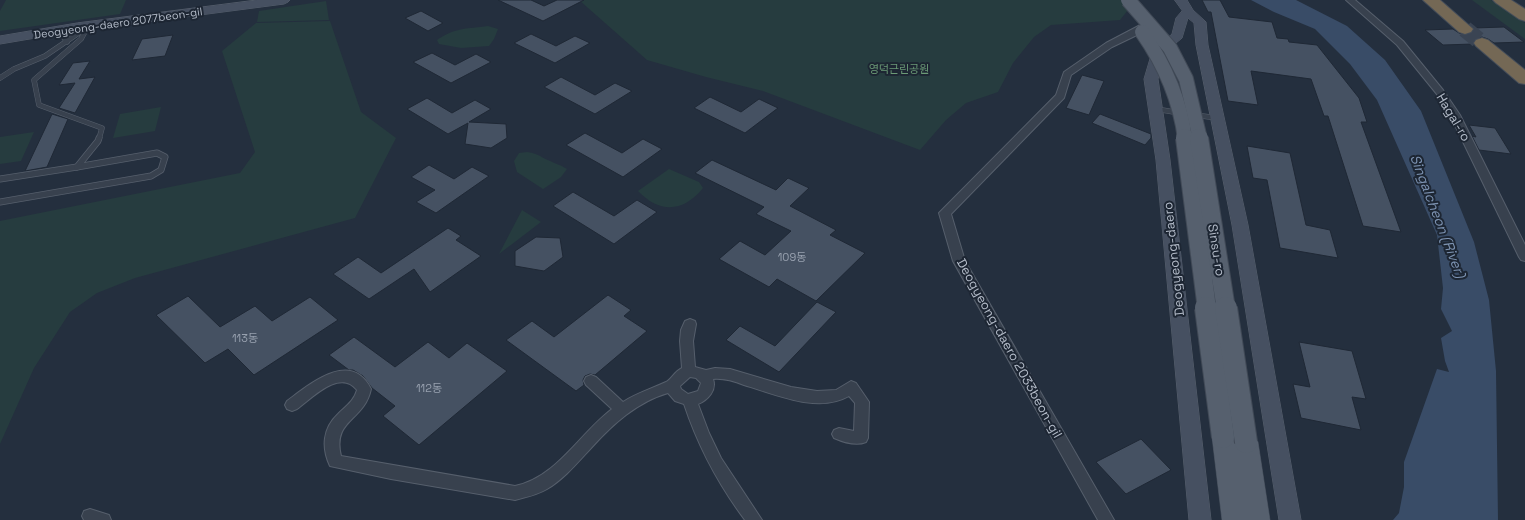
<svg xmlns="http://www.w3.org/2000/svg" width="1525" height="520" viewBox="0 0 1525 520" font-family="'Space Grotesk','Noto Sans KR',sans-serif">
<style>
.green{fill:#263c3f}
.water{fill:#394c67}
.building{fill:#455162;stroke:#1f2835}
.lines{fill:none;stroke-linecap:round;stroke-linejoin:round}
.highway-tunnel{stroke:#3a4453;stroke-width:17;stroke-dasharray:17 8;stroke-linecap:butt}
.lane-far1-casing{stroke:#565f6c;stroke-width:5.5}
.lane-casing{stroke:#565f6c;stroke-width:7}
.street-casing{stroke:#565f6c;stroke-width:2}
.secondary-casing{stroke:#565f6c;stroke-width:1}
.primary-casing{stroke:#414a57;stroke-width:1}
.highway-casing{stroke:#434c59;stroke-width:2}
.lane-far1{stroke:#38414e;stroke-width:4.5}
.lane{stroke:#38414e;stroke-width:5.5}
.street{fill:#38414e;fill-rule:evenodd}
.secondary{fill:#465061;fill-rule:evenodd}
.primary{fill:#56606e;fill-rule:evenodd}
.highway{fill:#746855;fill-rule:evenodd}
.primary-bridge-far2-casing{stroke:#414a57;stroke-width:16;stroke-linecap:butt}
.primary-bridge-far1-casing{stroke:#414a57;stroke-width:20;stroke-linecap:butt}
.primary-bridge-casing{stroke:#414a57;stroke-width:24;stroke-linecap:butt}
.primary-bridge-far2{stroke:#56606e;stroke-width:14}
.primary-bridge-far1{stroke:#56606e;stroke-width:18}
.primary-bridge{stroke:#56606e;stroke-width:22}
.labels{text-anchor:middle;stroke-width:4;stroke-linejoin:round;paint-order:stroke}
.far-street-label{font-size:11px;fill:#b4bcc9;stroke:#1d2633}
.far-park-label{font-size:11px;fill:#6b9a76;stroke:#1d2633}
.number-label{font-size:11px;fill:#98a1af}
.street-label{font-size:13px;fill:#b4bcc9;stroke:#1d2633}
.water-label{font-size:14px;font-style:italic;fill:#7c92b1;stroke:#1d2633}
</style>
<rect width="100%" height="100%" fill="#242f3e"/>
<g class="green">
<path d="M6 0H126L120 14 0 31V11Z"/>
<path d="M579 0H1136L1120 20 1051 25 1034 37 1013 63 998 92 966 103 946 120 920 150 763 91 706 77 647 60Z"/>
<path d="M1472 0H1491L1525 23V39Z"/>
<path d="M326 1 329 20 257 22 259 11Z"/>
<path d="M330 21 361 112 396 138 355 218 135 278 97 293 70 312 34 368 0 444V221L240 173 255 152 222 51 256 23Z"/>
<path d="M488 26 498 29 494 39 489 46 461 48 439 44 437 40C456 27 467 29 488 26Z"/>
<path d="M161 107 155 131 113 138 120 114Z"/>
<path d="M34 132 21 161 0 164V137Z"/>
<path d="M527 152C540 154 540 157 550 161 558 165 559 164 567 169L561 177 543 189 517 172 514 161 519 153Z"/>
<path d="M669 169 699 182 703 188C684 212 660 214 638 191Z"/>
<path d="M522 210 541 222 499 254Z"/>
</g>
<path class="water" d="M1251 0H1296L1347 26 1385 60 1421 111 1474 242 1489 300 1496 371 1498 520H1393L1399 513 1404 487V462L1437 369 1449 372 1445 361 1441 338 1452 331 1441 309 1443 288 1437 235 1377 100 1350 64 1315 29 1274 12Z"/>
<g class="building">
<path d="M498 0H531L544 6 557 0H584L543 21Z"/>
<path d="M1202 0H1220L1229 17 1272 22 1277 38 1288 39 1289 42 1317 45 1359 98 1367 122H1361L1401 232 1363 226 1328 116H1324L1311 79 1251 71 1258 105 1228 101 1211 12H1208Z"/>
<path d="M421 11 443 23 428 31 405 18Z"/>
<path d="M1504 27 1524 42 1494 43 1488 39 1482 37 1475 39 1473 44 1443 45 1425 30 1453 29 1459 33 1465 35 1472 33 1474 28Z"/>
<path d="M531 34 556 46 575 36 590 43 555 63 514 43Z"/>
<path d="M173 35 165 56 132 60 142 39Z"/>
<path d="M432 53 455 65 476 54 491 62 451 83 413 62Z"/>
<path d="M90 61 79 79 95 77 75 113 59 108 75 83 59 85 73 63Z"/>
<path d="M1082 75 1104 81 1089 115 1066 108Z"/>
<path d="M561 77 595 95 615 83 632 91 595 114 544 87Z"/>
<path d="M710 97 741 112 759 99 778 108 745 133 694 108Z"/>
<path d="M427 98 452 113 475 100 491 109 469 122 506 124 507 138 491 148 465 144 468 123 448 134 407 109Z"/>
<path d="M52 114 68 119 47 167 25 171Z"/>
<path d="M1100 114 1151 134V138L1145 145 1092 123Z"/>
<path d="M1469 125 1495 128 1511 154 1479 150 1472 136 1476 137Z"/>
<path d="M585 133 622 153 643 139 662 149 623 177 566 145Z"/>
<path d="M1247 146 1290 153 1306 225 1330 230 1338 258 1280 248 1267 180 1253 178Z"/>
<path d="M712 160 776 190 788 178 809 188 790 206 836 230 830 235 865 253 816 301 777 279 769 287 719 259 740 241 765 255 791 231 756 214 764 207 695 173Z"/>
<path d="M429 165 454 179 472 167 489 176 436 213 416 202 435 190 411 177Z"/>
<path d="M573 192 614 216 637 200 657 212 614 244 553 206Z"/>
<path d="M448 228 461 236 456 240 481 256 430 292 414 269 369 299 333 274 358 257 381 273Z"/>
<path d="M536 237 560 238 563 257 544 271 515 266V251Z"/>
<path d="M608 295 631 310 624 316 647 331 595 375 590 374 585 376 583 380 584 385 576 391 506 340 532 321 554 337Z"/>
<path d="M188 296 220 327 255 306 272 321 310 297 338 320 254 375 228 349 205 363 156 315Z"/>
<path d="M817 302 836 312 779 372 726 340 740 326 775 346Z"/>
<path d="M354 337 395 367 428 342 449 358 467 343 507 371 419 445 383 416 395 406 372 388 363 376 353 370H349L329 355Z"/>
<path d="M1299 342 1352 351 1366 399 1352 397 1361 430 1301 418 1293 384 1310 387Z"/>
<path d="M1141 439 1171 470 1126 494 1096 462Z"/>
</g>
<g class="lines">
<path class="highway-tunnel" d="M1465 29 1482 43"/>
<g class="lane-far1-casing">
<g id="lane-far1">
<path d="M88 26 81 39 34 80 39 105 102 128 99 139"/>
<path d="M52 31 62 35 67 42"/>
<path d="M0 78 14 69 45 56 86 28"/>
<path d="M1156 109 1180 113"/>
<path d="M1195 115 1217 118"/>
</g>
</g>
<g class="lane-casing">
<g id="lane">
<path d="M0 179 77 167 98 141 99 138"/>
<path d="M0 202 151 176 161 170 165 157 157 153 77 167"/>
</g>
</g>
<g class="street-casing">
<g id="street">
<path d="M1346 0H1355L1403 41 1443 90 1460 115 1525 245V261L1521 260 1519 257 1450 115 1436 93 1397 45Z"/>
<path d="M1148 21 1151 22 1152 24 1151 26 1139 34 1112 47 1071 75 1064 98 951 214 965 261 1114 520H1098L953 261 939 213 1056 95 1064 72 1106 43Z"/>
<path d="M690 319 695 321 696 324 693 341 695 367 706 370 715 368 730 369 791 387 817 391 836 390 851 381 856 383 869 402 868 438 866 442C857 446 843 442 834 438L832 434 834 430 839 428 854 431 855 403 849 396C818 414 775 394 744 385 734 381 724 378 713 379 717 390 708 400 698 404L709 433 721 458 762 520H745C718 484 698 446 684 404L675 401 668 393C637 402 613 424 592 447 578 462 564 479 547 489 537 495 526 497 515 500L391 479 330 466C321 447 323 428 338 414 346 406 354 401 357 390 340 368 312 398 297 409L292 411 287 409 285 405 287 401C310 384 351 349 371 389 364 422 332 419 341 456L515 486C557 477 579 434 612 409L586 385 584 381 586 377 591 375 596 377 623 402C637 393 651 389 666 382 671 380 674 372 682 368L680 341 681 330 685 321ZM690 377 696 378 701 383 698 391 688 394 681 389 680 386Z"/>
<path d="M90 509 109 515 111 520H84L82 516 84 511Z"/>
</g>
</g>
<g class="secondary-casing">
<g id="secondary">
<path d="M257 0H290L288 2 284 4 77 31 0 44V36L77 23Z"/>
<path d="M1175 0H1187L1193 10 1206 22 1208 45 1248 225 1301 520H1279L1232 225 1196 45 1194 23 1188 18 1182 38 1164 53 1158 79 1170 160 1211 520H1189L1156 160 1144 79 1152 52 1172 34 1176 18 1182 11Z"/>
</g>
</g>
<g class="primary-casing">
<path id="primary" d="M1223 427 1231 430 1235 441 1238 435 1246 432 1254 435 1258 442 1270 520H1222L1212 437 1215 430Z"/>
</g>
<g class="highway-casing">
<g id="highway">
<path d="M1423 0H1440L1473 29 1471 32 1465 34 1459 32Z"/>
<path d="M1493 0H1511L1525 9V21L1519 19 1496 3Z"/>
<path d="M1482 38 1488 40 1525 70V84L1519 83 1476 46 1474 43 1476 40Z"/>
</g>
</g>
<use href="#lane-far1" class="lane-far1"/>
<use href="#lane" class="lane"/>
<use href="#street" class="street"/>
<use href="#secondary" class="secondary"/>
<use href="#primary" class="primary"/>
<use href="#highway" class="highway"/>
<g class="primary-bridge-far2-casing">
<g id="primary-bridge-far2">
<path d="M1128 0 1170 48 1186 79 1200 139"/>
<path d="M1142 32C1165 65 1180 99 1185 139"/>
</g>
</g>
<g class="primary-bridge-far1-casing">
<g id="primary-bridge-far1">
<path d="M1185 138 1207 309"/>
<path d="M1199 138 1226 309"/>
</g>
</g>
<g class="primary-bridge-casing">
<g id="primary-bridge">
<path d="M1206 308 1223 437"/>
<path d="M1226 308 1246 442"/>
</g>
</g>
<use href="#primary-bridge-far2" class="primary-bridge-far2"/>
<use href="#primary-bridge-far1" class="primary-bridge-far1"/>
<use href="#primary-bridge" class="primary-bridge"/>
</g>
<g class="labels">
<g class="far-street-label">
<text transform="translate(118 23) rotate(-8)" y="4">Deogyeong-daero 2077beon-gil</text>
</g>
<g class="far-park-label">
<text x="899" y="73">영덕근린공원</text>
</g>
<g class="number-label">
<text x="792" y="261">109동</text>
<text x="245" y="342">113동</text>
<text x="429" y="392">112동</text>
</g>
<g class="street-label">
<text transform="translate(1454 117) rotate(59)" y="5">Hagal-ro</text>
<text transform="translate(1217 250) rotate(81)" y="5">Sinsu-ro</text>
<text transform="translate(1173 259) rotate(-96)" y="5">Deogyeong-daero</text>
<text transform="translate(1010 348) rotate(61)" y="5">Deogyeong-daero 2033beon-gil</text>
</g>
<g class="water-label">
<text transform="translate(1438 216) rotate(69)" y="5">Singalcheon (River)</text>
</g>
</g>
</svg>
